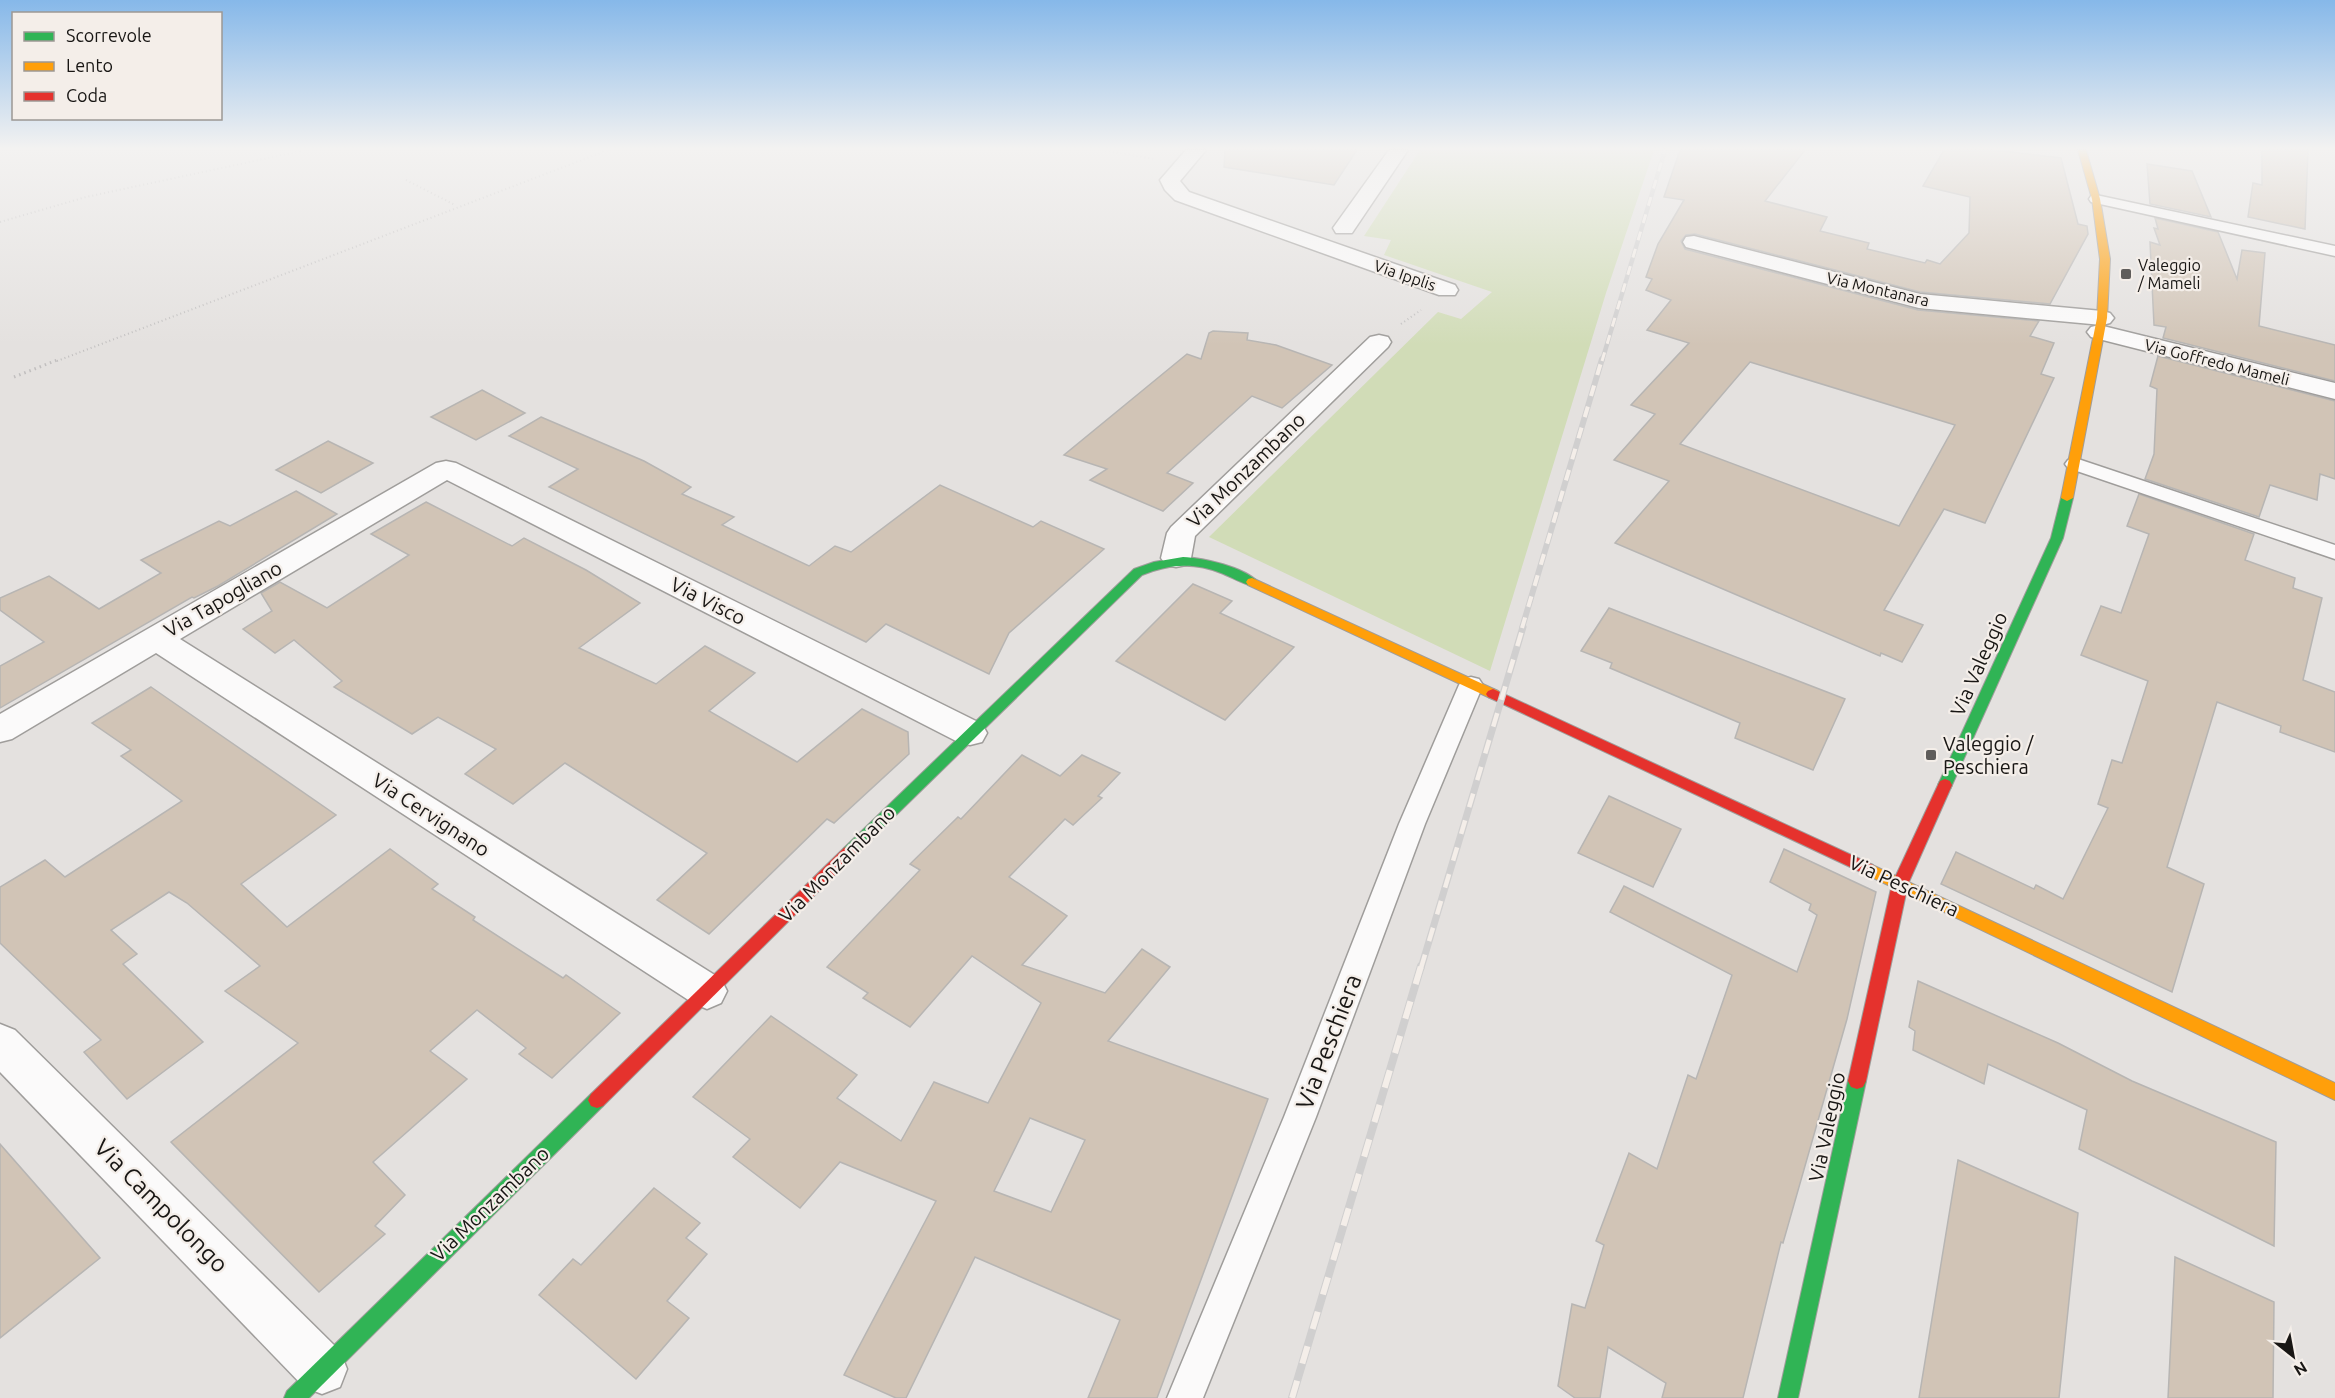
<svg xmlns="http://www.w3.org/2000/svg" width="2335" height="1398" viewBox="0 0 2335 1398" font-family="Ubuntu,sans-serif">
<style>
.green{fill:#d1dcb7}
.building{fill:#d1c4b6;stroke:#b7b5b3;stroke-width:1.5;fill-rule:evenodd}
.lines{fill:none;stroke-linecap:round;stroke-linejoin:round}
.lane-casing{stroke:#9f9d9b;stroke-width:3}
.street-casing{stroke:#9f9d9b;stroke-width:3}
.fast-casing{stroke:#9f9d9b;stroke-width:2}
.slow-casing{stroke:#9f9d9b;stroke-width:2}
.jam-casing{stroke:#9f9d9b;stroke-width:2}
.path-far1{stroke:#c1bfbf;stroke-width:2;stroke-dasharray:1 3;stroke-linecap:butt}
.path{stroke:#c1bfbf;stroke-width:3;stroke-dasharray:1.5 4;stroke-linecap:butt}
.lane{fill:#fbfafa;fill-rule:evenodd}
.street{fill:#fbfafa;fill-rule:evenodd}
.fast{fill:#30b455;fill-rule:evenodd}
.slow{fill:#ff9f0a;fill-rule:evenodd}
.jam{fill:#e5322d;fill-rule:evenodd}
.rail-far3-casing{stroke:#d0cfcf;stroke-width:4.5}
.rail-far2-casing{stroke:#d0cfcf;stroke-width:6}
.rail-far1-casing{stroke:#d0cfcf;stroke-width:7}
.rail-casing{stroke:#d0cfcf;stroke-width:8}
.rail-far3{stroke:#f4eee9;stroke-width:3;stroke-dasharray:9;stroke-linecap:butt}
.rail-far2{stroke:#f4eee9;stroke-width:4;stroke-dasharray:11;stroke-linecap:butt}
.rail-far1{stroke:#f4eee9;stroke-width:4.5;stroke-dasharray:14;stroke-linecap:butt}
.rail{stroke:#f4eee9;stroke-width:6;stroke-dasharray:18;stroke-linecap:butt}
.poi-dot{fill:#5f5d5b;stroke:#f4eee9;stroke-width:2}
.labels{text-anchor:middle;stroke-width:4.5;stroke-linejoin:round;paint-order:stroke}
.far-poi-label{font-size:16px;fill:#181614;stroke:#f4eee9;text-anchor:start}
.far-street-label{font-size:16px;fill:#181614;stroke:#f4eee9}
.street-label{font-size:20px;fill:#181614;stroke:#f4eee9}
.poi-label{font-size:20px;fill:#181614;stroke:#f4eee9;text-anchor:start}
.near-street-label{font-size:24px;fill:#181614;stroke:#f4eee9}
</style>
<rect width="100%" height="100%" fill="#e4e1df"/>
<path class="green" d="M1420 150H1654L1606 293 1490 671 1209 537 1438 312 1461 319 1492 292 1384 255 1391 240 1364 236Z"/>
<g class="building">
<path d="M1225 150H1357L1334 185 1224 167Z"/>
<path d="M1680 150H1805L1765 201 1827 217 1820 231 1869 243 1867 249 1925 263 1927 260 1940 264 1969 233 1970 197 1923 186 1944 150H1994L2061 158 2078 224 2087 226 2088 234 2050 304 1920 292 1695 234 1686 235 1681 241 1685 249 1918 310 2039 321 2030 336 2054 343 2041 374 2054 378 1985 523 1944 509 1884 610 1923 625 1902 662 1881 653 1880 656 1615 543 1669 481 1614 460 1655 414 1631 405 1689 343 1647 330 1671 300 1646 290 1652 279 1646 277 1658 244 1684 200 1664 197ZM1750 362 1955 425 1899 526 1680 444Z"/>
<path d="M2262 150H2308L2305 229 2248 217 2253 183 2262 185Z"/>
<path d="M2147 164 2192 171 2211 217 2150 204Z"/>
<path d="M2155 218 2218 232 2237 279 2242 250 2265 253 2259 326 2335 345V381L2163 338 2166 327 2154 325 2150 242 2160 245 2154 228 2158 229Z"/>
<path d="M1213 331 1248 333 1247 340 1276 345 1332 365 1282 408 1252 396 1167 473 1193 483 1163 511 1090 480 1107 469 1064 455 1187 354 1201 359 1209 333Z"/>
<path d="M2158 356 2335 401V479L2320 474 2317 500 2270 485 2259 517 2145 479 2154 454 2157 389 2150 386Z"/>
<path d="M482 390 525 413 476 440 431 417Z"/>
<path d="M541 417 644 461 691 487 682 494 734 517 722 525 809 566 835 546 851 552 940 485 1033 527 1041 521 1104 549 1009 633 989 674 886 624 866 642 549 487 578 469 509 436Z"/>
<path d="M328 441 373 463 321 493 276 470Z"/>
<path d="M296 491 337 514 218 586 194 598 192 597 0 708V666L44 642 0 610V598L49 576 99 609 161 573 141 560 219 521 230 526Z"/>
<path d="M2139 494 2254 534 2245 560 2295 578 2293 588 2322 598 2303 680 2335 692V752L2280 732 2281 726 2217 702 2167 867 2204 884 2172 992 1941 884 1956 852 2034 889 2036 885 2063 899 2108 808 2098 804 2112 760 2122 763 2148 681 2081 655 2101 606 2121 613 2149 534 2127 526Z"/>
<path d="M426 502 512 546 524 538 586 570 640 603 579 648 656 684 705 646 755 673 709 711 797 762 862 709 908 732 909 754 834 823 827 819 709 934 657 900 707 853 565 763 513 804 465 774 496 749 438 717 412 734 334 687 342 681 294 640 275 653 243 629 272 611 261 593 280 582 327 608 409 555 371 534Z"/>
<path d="M1193 584 1232 601 1220 613 1294 647 1225 720 1116 661Z"/>
<path d="M1609 608 1845 699 1813 770 1735 738 1740 723 1610 668 1612 663 1581 651Z"/>
<path d="M151 687 336 815 241 884 287 927 390 849 438 884 432 889 475 917 473 920 563 978 566 975 620 1013 552 1078 519 1054 526 1048 477 1010 430 1051 467 1079 373 1162 405 1195 375 1226 385 1234 319 1292 171 1142 298 1043 225 991 260 966 187 903 169 892 111 930 137 954 123 964 203 1042 127 1099 84 1052 101 1040 0 943V887L45 860 65 877 182 801 121 756 131 750 92 723Z"/>
<path d="M1022 755 1060 776 1082 755 1120 773 1098 796 1102 798 1073 825 1065 819 1009 877 1067 916 1022 965 1105 993 1142 949 1170 967 1108 1041 1268 1099 1157 1398H1088L1120 1320 975 1257 906 1398H896L844 1375 936 1201 840 1162 800 1208 733 1157 750 1139 693 1097 771 1016 857 1075 837 1098 901 1141 934 1082 988 1103 1041 1003 972 956 910 1027 863 998 868 993 827 967 920 870 910 864 958 817 961 819ZM1030 1118 1085 1140 1051 1212 994 1191Z"/>
<path d="M1609 796 1681 829 1653 887 1578 853Z"/>
<path d="M1784 849 1876 892 1847 1019 1783 1243 1781 1242 1743 1398H1662L1666 1383 1608 1347 1600 1398H1575L1558 1386 1572 1304 1585 1308 1604 1245 1596 1241 1629 1153 1657 1169 1688 1075 1696 1079 1732 975 1610 912 1624 886 1797 972 1817 915 1809 910 1811 904 1770 882Z"/>
<path d="M1918 981 2058 1043 2132 1081 2276 1142 2274 1246 2079 1149 2087 1110 1988 1064 1984 1084 1913 1050 1915 1031 1909 1027Z"/>
<path d="M0 1144 100 1258 0 1338Z"/>
<path d="M1958 1160 2078 1213 2059 1398H1919Z"/>
<path d="M654 1188 700 1223 686 1238 707 1254 667 1301 689 1318 636 1379 539 1295 573 1259 581 1265Z"/>
<path d="M2175 1257 2274 1302 2273 1398H2168Z"/>
</g>
<g class="lines">
<g class="lane-casing">
<g id="lane">
<path d="M2096 195 2335 246V256L2091 202 2089 199 2091 196Z"/>
<path d="M2075 458 2335 545V559L2068 468 2065 464 2068 460Z"/>
<path d="M1471 677 1479 679 1483 685 1425 824 1316 1117 1203 1398H1167L1284 1117 1399 824 1459 685 1463 679Z"/>
</g>
</g>
<g class="street-casing">
<g id="street">
<path d="M1186 150H1206L1180 181 1189 192 1455 285 1458 290 1455 295H1439L1175 200 1165 190 1160 180Z"/>
<path d="M1389 150H1408L1352 233H1336L1333 228Z"/>
<path d="M1694 236 1920 294 2102 311 2110 313 2114 318 2110 323 2102 325 1919 308 1686 247 1683 242 1686 237Z"/>
<path d="M2099 325 2335 383V399L2091 337 2087 332 2091 327Z"/>
<path d="M1379 335 1388 337 1391 342 1388 347 1195 536 1191 558 1186 565 1176 567 1166 565 1161 558 1167 533 1171 527 1370 337Z"/>
<path d="M446 461 456 463 982 724 987 733 982 742 970 745 958 742 447 480 180 639 721 979 727 991 721 1003 707 1009 693 1003 156 653 12 739 0 742V714L436 463Z"/>
<path d="M0 1024 15 1030 340 1351 347 1369 340 1387 322 1394 304 1387 0 1072Z"/>
</g>
</g>
<g class="fast-casing">
<g id="fast">
<path d="M2067 495 2073 498 2063 538 1952 785 1950 789H1940L1938 785 2051 538 2061 498Z"/>
<path d="M1183 557C1204 558 1244 567 1258 582L1252 586C1241 583 1231 577 1221 573 1194 562 1169 564 1142 575L854 856 849 858 844 856 841 852 844 848 1134 569 1154 562Z"/>
<path d="M1857 1073 1863 1075 1866 1081 1798 1398H1778L1848 1081 1851 1075Z"/>
<path d="M597 1092 603 1094 606 1100 603 1106 309 1398H284L287 1391 591 1094Z"/>
</g>
</g>
<g class="slow-casing">
<g id="slow">
<path d="M2078 150H2086L2100 199 2110 259 2107 318 2073 498 2067 501 2061 498 2097 318 2100 259 2092 199Z"/>
<path d="M1252 578 1498 691 1500 694 1493 699 1488 697 1248 585 1246 582 1248 579Z"/>
<path d="M1868 863 2335 1083V1100L1863 873 1860 869 1863 865Z"/>
</g>
</g>
<g class="jam-casing">
<g id="jam">
<path d="M1493 689 1873 865 1876 869 1873 873 1868 875 1863 873 1488 697 1486 694 1488 691Z"/>
<path d="M1945 779 1950 781 1952 785 1908 884 1866 1081 1863 1087 1857 1089 1851 1087 1848 1081 1892 884 1938 785 1940 781Z"/>
<path d="M849 846 854 848 857 852 854 856 603 1106 597 1108 591 1106 588 1100 591 1094 844 848Z"/>
</g>
</g>
<g class="path-far1">
<path d="M1101 150 1154 159"/>
<path d="M406 180 455 205"/>
<path d="M0 222 86 197 306 150"/>
<path d="M1401 324 1421 310"/>
<path d="M57 361 608 150"/>
</g>
<path class="path" d="M14 377 60 359"/>
<use href="#lane" class="lane"/>
<use href="#street" class="street"/>
<use href="#fast" class="fast"/>
<use href="#slow" class="slow"/>
<use href="#jam" class="jam"/>
<g class="rail-far3-casing">
<path id="rail-far3" d="M1602 361 1665 150"/>
</g>
<g class="rail-far2-casing">
<path id="rail-far2" d="M1522 628 1602 359"/>
</g>
<g class="rail-far1-casing">
<path id="rail-far1" d="M1421 968 1523 627"/>
</g>
<g class="rail-casing">
<path id="rail" d="M1292 1398 1421 966"/>
</g>
<use href="#rail-far3" class="rail-far3"/>
<use href="#rail-far2" class="rail-far2"/>
<use href="#rail-far1" class="rail-far1"/>
<use href="#rail" class="rail"/>
</g>
<linearGradient id="sky" x2="0" y2="1"><stop stop-color="#86b8e9"/><stop offset="0.43" stop-color="#f3f2f1"/><stop offset="1" stop-color="#f3f2f1" stop-opacity="0"/></linearGradient>
<rect width="2335" height="345" fill="url(#sky)"/>
<g class="poi-dot">
<rect x="2120" y="268" width="12" height="12" rx="3"/>
<rect x="1925" y="749" width="12" height="12" rx="3"/>
</g>
<g class="labels">
<g class="far-poi-label">
<text x="2138" y="271">Valeggio<tspan x="2138" dy="18">/ Mameli</tspan></text>
</g>
<g class="far-street-label">
<text transform="translate(1405 275) rotate(19)" y="6">Via Ipplis</text>
<text transform="translate(1878 289) rotate(13)" y="6">Via Montanara</text>
<text transform="translate(2217 362) rotate(14)" y="6">Via Goffredo Mameli</text>
</g>
<g class="street-label">
<text transform="translate(1246 470) rotate(-44)" y="7">Via Monzambano</text>
<text transform="translate(223 599) rotate(-30)" y="7">Via Tapogliano</text>
<text transform="translate(708 601) rotate(27)" y="7">Via Visco</text>
<text transform="translate(1979 664) rotate(-66)" y="7">Via Valeggio</text>
<text transform="translate(431 815) rotate(33)" y="7">Via Cervignano</text>
<text transform="translate(837 864) rotate(-45)" y="7">Via Monzambano</text>
<text transform="translate(1904 886) rotate(25)" y="7">Via Peschiera</text>
<text transform="translate(1827 1127) rotate(-78)" y="7">Via Valeggio</text>
<text transform="translate(490 1204) rotate(-44)" y="7">Via Monzambano</text>
</g>
<g class="poi-label">
<text x="1943" y="751">Valeggio /<tspan x="1943" dy="23">Peschiera</tspan></text>
</g>
<g class="near-street-label">
<text transform="translate(1329 1042) rotate(-69)" y="8">Via Peschiera</text>
<text transform="translate(161 1206) rotate(45)" y="8">Via Campolongo</text>
</g>
</g>
<rect x="12" y="12" width="210" height="108" fill="#f4eee9" stroke="#9c9894" stroke-width="1.5"/>
<rect x="24" y="32" width="30" height="9" fill="#30b455" stroke="#9c9894" stroke-width="1.5"/>
<text x="66" y="42" font-size="18" fill="#181614">Scorrevole</text>
<rect x="24" y="62" width="30" height="9" fill="#ff9f0a" stroke="#9c9894" stroke-width="1.5"/>
<text x="66" y="72" font-size="18" fill="#181614">Lento</text>
<rect x="24" y="92" width="30" height="9" fill="#e5322d" stroke="#9c9894" stroke-width="1.5"/>
<text x="66" y="102" font-size="18" fill="#181614">Coda</text>
<g transform="translate(2293 1356) rotate(149)" stroke="#f4eee9" stroke-width="4.5" paint-order="stroke">
<path d="M0-4.5L10 22L0 15L-10 22Z" fill="#181614"/>
<text y="-9" font-size="16" font-weight="bold" text-anchor="middle" fill="#181614">N</text>
</g>
</svg>
